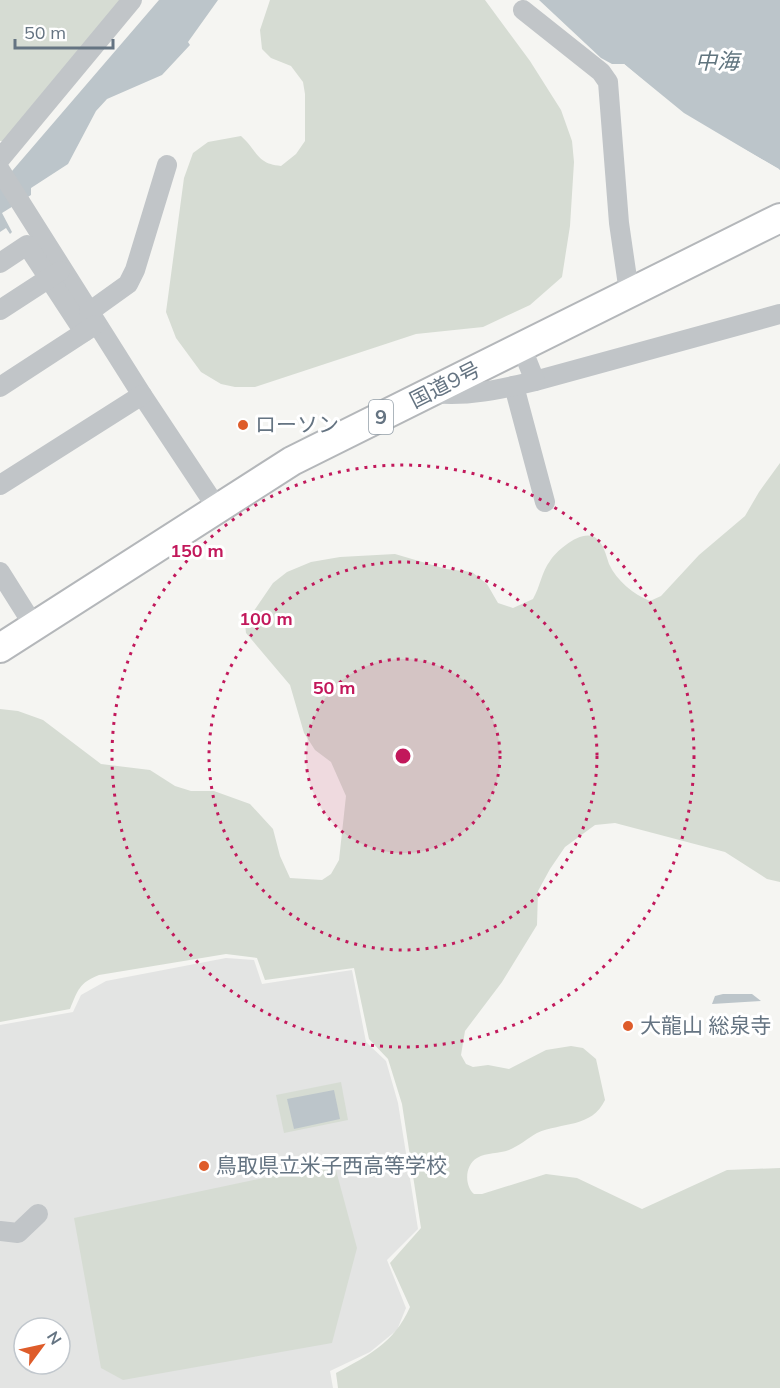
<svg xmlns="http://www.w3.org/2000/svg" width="780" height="1388" viewBox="0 0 780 1388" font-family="Mulish,'Noto Sans JP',sans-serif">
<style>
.built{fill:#e3e4e3;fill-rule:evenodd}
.green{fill:#d6dcd3}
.water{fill:#bcc5ca}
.pier{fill:#f5f5f2}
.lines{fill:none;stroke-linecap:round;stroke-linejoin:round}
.highway-casing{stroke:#b4b7ba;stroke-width:32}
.minor{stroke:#c1c5c8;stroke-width:20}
.highway{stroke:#fff;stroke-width:28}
.ring{fill:none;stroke:#c2185b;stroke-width:3;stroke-dasharray:3 6}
.poi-dot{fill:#de5c2a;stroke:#fff;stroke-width:2}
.labels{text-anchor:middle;stroke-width:6;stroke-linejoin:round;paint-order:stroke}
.shield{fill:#fff;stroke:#939ea8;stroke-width:1.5}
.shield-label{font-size:20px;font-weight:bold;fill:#657482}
.street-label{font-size:21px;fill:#657482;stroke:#fff}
.poi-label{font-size:21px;fill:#657482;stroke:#fff;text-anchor:start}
.water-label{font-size:22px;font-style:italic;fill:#61757f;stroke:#fff}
.centre{fill:#c2185b;stroke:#fff;stroke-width:3}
.ring-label{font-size:18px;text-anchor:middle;font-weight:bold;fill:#c2185b;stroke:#fff;stroke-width:6;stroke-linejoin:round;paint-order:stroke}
</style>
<rect width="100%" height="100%" fill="#f5f5f2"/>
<path class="built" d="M226 958 254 960 262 984 352 970 366 1042 386 1061 398 1103 418 1229 387 1260 406 1308 397 1330 370 1352 330 1371 333 1388H0V1025L73 1012 81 995 106 981ZM24 1328H60V1364H24Z"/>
<g class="green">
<path d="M0 0H125L6 141H0Z"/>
<path d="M270 0H485L530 61 561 110 572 141 574 162 570 226 562 277 530 305 483 327 416 334 255 387H235L221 384 201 372 176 338 166 312 184 178 193 153 208 142 241 136C258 151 256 164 281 166L296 154 305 141V94L303 82 291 66 271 58 262 49 260 30Z"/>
<path d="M780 463V882L767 879 725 852 615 823 595 825 565 847 550 869 538 891 537 925 502 982 465 1031 461 1055 466 1064 473 1067 488 1065 509 1069 546 1050 571 1046 583 1048 596 1059 605 1100C592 1128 562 1122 537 1133 528 1138 519 1146 509 1150 499 1154 487 1152 477 1158 465 1165 464 1185 474 1194H482L546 1174 577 1178 642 1209 727 1170 780 1168V1388H338L336 1373C369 1355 394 1343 410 1307L390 1263 421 1228 402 1104 388 1059 369 1039 354 968 265 980 257 958 226 954 99 975C79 983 78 990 70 1009L0 1022V709L18 711 43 720 101 764 150 770 175 786 191 791H214L250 804 273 829 280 856 290 878 322 880 331 874 339 860 346 796 331 762 315 750 304 733 290 685 246 633 245 624 251 615 273 583 287 572 311 562 340 557 395 554 446 569 472 572 487 584 498 603 513 608 533 599C540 587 542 571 550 561 557 550 584 527 597 539 604 545 606 555 609 564 617 581 633 594 650 601L661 596 699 555 745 516 759 492Z"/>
<path d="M341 1082 348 1120 284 1133 276 1095Z"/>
<path d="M334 1163 357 1248 332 1343 123 1380 101 1368 74 1218Z"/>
</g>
<g class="water">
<path d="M159 0H218L188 42 190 45 162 75 107 99 96 111 68 164 31 188V195L2 213 12 232 10 234 6 228 0 232V185Z"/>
<path d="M539 0H780V170L684 113 624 64H612L601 58Z"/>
<path d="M723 994H752L761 1001 712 1004 715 996Z"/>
<path d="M334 1090 340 1119 294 1129 287 1099Z"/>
</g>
<path class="pier" d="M624 64 684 115 779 169 780 173 682 116 622 67Z"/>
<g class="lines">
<g class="highway-casing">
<path id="highway" d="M0 648 292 461 780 218"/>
</g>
<g class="minor">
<path d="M523 10 601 72 608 82 619 223 629 292"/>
<path d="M0 159 132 0"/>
<path d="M0 170 142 395 217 508"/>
<path d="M0 263 27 245 84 332"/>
<path d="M0 310 60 271"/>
<path d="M89 312 128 284 135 270 167 165"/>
<path d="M535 381 780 314"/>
<path d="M514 386 545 502"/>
<path d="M0 387 95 325"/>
<path d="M432 393C468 397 501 389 535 381L521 346"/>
<path d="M0 485 142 395"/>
<path d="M0 572 34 626"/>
<path d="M0 1231 18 1233 38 1214"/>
</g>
<use href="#highway" class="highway"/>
</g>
<circle cx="403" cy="756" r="97" fill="#c2185b" fill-opacity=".12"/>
<g class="ring">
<circle cx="403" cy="756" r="97"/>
<circle cx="403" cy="756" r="194"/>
<circle cx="403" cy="756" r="291"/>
</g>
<g class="poi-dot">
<circle cx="243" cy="425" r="6"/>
<circle cx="628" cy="1026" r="6"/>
<circle cx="204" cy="1166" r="6"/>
</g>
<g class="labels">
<rect class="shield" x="369" y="400" width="24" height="34" rx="4.5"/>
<g class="shield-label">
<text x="381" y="424">9</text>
</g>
<g class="street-label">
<text transform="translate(445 385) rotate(-27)" y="7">国道9号</text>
</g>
<g class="poi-label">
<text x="255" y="432">ローソン</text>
<text x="640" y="1033">大龍山 総泉寺</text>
<text x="216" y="1173">鳥取県立米子西高等学校</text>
</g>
<g class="water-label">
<text x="717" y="69">中海</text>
</g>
</g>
<circle cx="403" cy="756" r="9" class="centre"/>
<g class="ring-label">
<text x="197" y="557">150 m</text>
<text x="266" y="625">100 m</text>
<text x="334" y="694">50 m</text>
</g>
<g transform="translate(42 1346) rotate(57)"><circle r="28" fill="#ffffff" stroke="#c1c7cd" stroke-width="1.5"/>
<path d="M0-4.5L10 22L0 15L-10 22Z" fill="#de5c2a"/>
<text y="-9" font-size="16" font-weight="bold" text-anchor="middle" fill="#657482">N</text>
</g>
<path d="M15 39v9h98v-9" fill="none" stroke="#657482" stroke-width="3"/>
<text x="24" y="39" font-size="18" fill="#657482" stroke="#ffffff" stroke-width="4.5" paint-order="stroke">50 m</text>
</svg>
